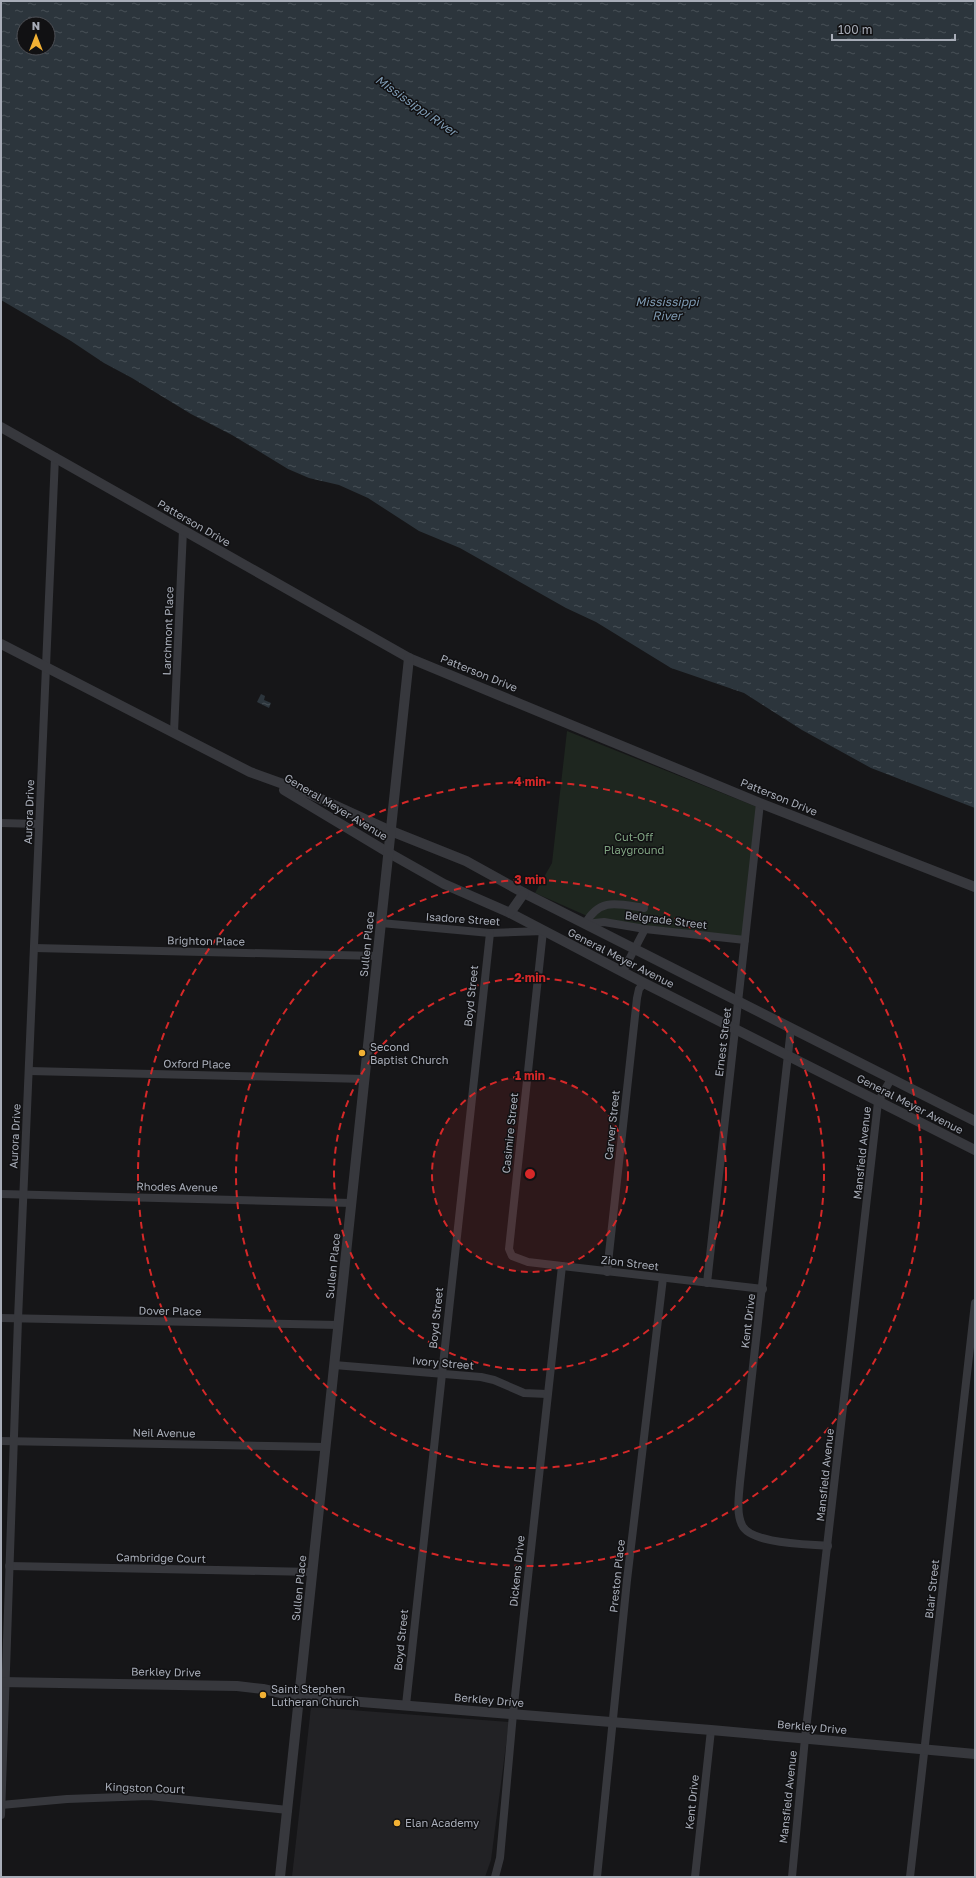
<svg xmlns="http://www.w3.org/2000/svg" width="976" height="1878" viewBox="0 0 976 1878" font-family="'Golos Text',sans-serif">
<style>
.built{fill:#222225}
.park{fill:#1e261f}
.water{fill:url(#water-ripples);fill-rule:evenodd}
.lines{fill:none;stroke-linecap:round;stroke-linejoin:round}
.minor{stroke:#37383d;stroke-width:8}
.tertiary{stroke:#37383d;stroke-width:10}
.ring{fill:none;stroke:#d62828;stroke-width:2;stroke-dasharray:7 5}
.poi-dot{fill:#f2b134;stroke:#111113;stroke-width:1.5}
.labels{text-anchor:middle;stroke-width:3;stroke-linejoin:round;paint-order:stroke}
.street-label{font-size:11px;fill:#a8adb8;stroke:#111113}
.park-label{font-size:11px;fill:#7fa381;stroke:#111113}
.poi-label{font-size:11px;fill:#a8adb8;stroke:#111113;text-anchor:start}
.water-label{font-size:12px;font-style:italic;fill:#7f9bb3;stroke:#111113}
.centre{fill:#d62828;stroke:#111113;stroke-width:2}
.ring-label{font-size:12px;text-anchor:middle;font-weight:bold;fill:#d62828;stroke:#111113;stroke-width:3;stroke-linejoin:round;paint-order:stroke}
</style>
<defs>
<pattern id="water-ripples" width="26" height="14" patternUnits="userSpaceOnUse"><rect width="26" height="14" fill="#2c353c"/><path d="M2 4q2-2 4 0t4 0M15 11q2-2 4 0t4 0" fill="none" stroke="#485056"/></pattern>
</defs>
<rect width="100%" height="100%" fill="#161618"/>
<path class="built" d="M311 1707 509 1722 491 1860 485 1877H292Z"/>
<path class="park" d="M567 731 757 807 742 937 594 919 535 893 552 863Z"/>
<g class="water">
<path d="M1 1H975V808L871 768 802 730 744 693 671 668 596 622 566 608 460 548 419 531 368 498 339 485 309 478 288 469 232 435 191 414 132 378 104 363 71 341 1 300ZM24 24H48V48H24Z"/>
<path d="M261 694 265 696 264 700 271 703 269 708 257 702Z"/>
</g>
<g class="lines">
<g class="minor">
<path d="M174 732 183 530"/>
<path d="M1 823 39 824"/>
<path d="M381 923 490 933 543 931 509 1249 512 1256 528 1262 562 1266 763 1289"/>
<path d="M585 924 604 922 645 929 745 940"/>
<path d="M585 924C600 897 618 904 644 908"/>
<path d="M34 948 378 956"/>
<path d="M623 971 645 929"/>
<path d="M791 1028 740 1482C739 1495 736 1513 742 1525 750 1544 809 1544 828 1546"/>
<path d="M29 1071 365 1079"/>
<path d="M1 1194 352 1203"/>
<path d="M607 1272 637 998 639 989 644 983"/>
<path d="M707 1283 760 803"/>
<path d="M1 1318 339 1325"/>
<path d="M334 1365 481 1377 494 1380 524 1393 547 1394"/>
<path d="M1 1441 326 1447"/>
<path d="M9 1566 313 1572"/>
<path d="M406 1705 490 933"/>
<path d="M1 1805 67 1799 149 1796 288 1810"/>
<path d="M1 1815 18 1319 55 457"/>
<path d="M495 1877 500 1858 513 1714 562 1266"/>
<path d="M597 1877 627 1580 663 1278"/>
<path d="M695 1877 711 1730"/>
<path d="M792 1877 805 1738 878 1102 891 1079"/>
<path d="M910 1877 975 1303"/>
</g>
<g class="tertiary">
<path d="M1 427 409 658 760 803 975 887"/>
<path d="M1 644 250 772 308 793 391 831 466 861 524 893 975 1121"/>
<path d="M284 790 389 853 444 884 510 913 644 983 975 1150"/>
<path d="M510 913 524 893"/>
<path d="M1 1682 237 1686 263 1689 299 1697 711 1730 975 1754"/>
<path d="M280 1877 409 658"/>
</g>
</g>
<circle cx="530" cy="1174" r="98" fill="#d62828" fill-opacity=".12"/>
<g class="ring">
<circle cx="530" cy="1174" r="98"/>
<circle cx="530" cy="1174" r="196"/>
<circle cx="530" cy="1174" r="294"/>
<circle cx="530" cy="1174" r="392"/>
</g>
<g class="poi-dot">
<circle cx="362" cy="1053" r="4"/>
<circle cx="263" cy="1695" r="4"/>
<circle cx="397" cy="1823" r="4"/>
</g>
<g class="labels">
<g class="street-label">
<text transform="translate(194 523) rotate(30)" y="4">Patterson Drive</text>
<text transform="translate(168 631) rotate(-88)" y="4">Larchmont Place</text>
<text transform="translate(479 673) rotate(22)" y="4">Patterson Drive</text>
<text transform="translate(779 797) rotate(22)" y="4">Patterson Drive</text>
<text transform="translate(336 807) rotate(31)" y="4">General Meyer Avenue</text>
<text transform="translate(29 812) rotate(-88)" y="4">Aurora Drive</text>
<text transform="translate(463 919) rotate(4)" y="4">Isadore Street</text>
<text transform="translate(666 920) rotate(7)" y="4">Belgrade Street</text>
<text transform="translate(206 941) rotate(1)" y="4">Brighton Place</text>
<text transform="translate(367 944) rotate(-84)" y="4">Sullen Place</text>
<text transform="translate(621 958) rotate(27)" y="4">General Meyer Avenue</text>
<text transform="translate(471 996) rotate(-84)" y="4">Boyd Street</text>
<text transform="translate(723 1042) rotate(-83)" y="4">Ernest Street</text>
<text transform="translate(197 1064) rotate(1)" y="4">Oxford Place</text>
<text transform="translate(910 1104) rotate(27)" y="4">General Meyer Avenue</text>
<text transform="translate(612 1125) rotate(-84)" y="4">Carver Street</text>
<text transform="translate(510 1133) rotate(-84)" y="4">Casimire Street</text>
<text transform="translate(15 1136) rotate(-87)" y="4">Aurora Drive</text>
<text transform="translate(862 1153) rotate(-84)" y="4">Mansfield Avenue</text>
<text transform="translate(177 1187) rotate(1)" y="4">Rhodes Avenue</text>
<text transform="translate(630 1263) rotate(7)" y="4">Zion Street</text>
<text transform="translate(333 1266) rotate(-84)" y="4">Sullen Place</text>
<text transform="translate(170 1311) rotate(1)" y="4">Dover Place</text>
<text transform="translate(436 1318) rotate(-84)" y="4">Boyd Street</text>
<text transform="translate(748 1321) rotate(-83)" y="4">Kent Drive</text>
<text transform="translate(443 1363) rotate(5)" y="4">Ivory Street</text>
<text transform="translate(164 1433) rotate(1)" y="4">Neil Avenue</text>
<text transform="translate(825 1475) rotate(-84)" y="4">Mansfield Avenue</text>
<text transform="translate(161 1558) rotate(1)" y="4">Cambridge Court</text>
<text transform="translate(517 1571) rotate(-84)" y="4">Dickens Drive</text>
<text transform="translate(617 1576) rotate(-84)" y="4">Preston Place</text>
<text transform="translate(299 1588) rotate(-84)" y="4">Sullen Place</text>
<text transform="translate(932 1589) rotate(-84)" y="4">Blair Street</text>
<text transform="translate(401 1640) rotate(-84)" y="4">Boyd Street</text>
<text transform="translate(166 1672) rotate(1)" y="4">Berkley Drive</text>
<text transform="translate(489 1700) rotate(5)" y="4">Berkley Drive</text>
<text transform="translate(812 1727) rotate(5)" y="4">Berkley Drive</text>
<text transform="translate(145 1788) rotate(2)" y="4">Kingston Court</text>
<text transform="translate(788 1797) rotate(-84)" y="4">Mansfield Avenue</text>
<text transform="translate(692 1802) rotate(-84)" y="4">Kent Drive</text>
</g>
<g class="park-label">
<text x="634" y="841">Cut-Off<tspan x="634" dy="13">Playground</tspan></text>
</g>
<g class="poi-label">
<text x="370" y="1051">Second<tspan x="370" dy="13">Baptist Church</tspan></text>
<text x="271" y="1693">Saint Stephen<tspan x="271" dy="13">Lutheran Church</tspan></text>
<text x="405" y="1827">Elan Academy</text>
</g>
<g class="water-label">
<text transform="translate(416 106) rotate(35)" y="4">Mississippi River</text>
<text x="667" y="306">Mississippi<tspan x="667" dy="14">River</tspan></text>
</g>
</g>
<circle cx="530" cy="1174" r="6" class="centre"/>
<g class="ring-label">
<text x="530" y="786">4 min</text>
<text x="530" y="884">3 min</text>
<text x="530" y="982">2 min</text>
<text x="530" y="1080">1 min</text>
</g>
<rect width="976" height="1878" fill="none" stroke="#a8adb8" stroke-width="4"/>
<g transform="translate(36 36)"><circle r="19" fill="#111113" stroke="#4d4f55"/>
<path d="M0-3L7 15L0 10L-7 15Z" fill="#f2b134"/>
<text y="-6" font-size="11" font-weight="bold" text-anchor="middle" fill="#a8adb8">N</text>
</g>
<path d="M832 34v6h123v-6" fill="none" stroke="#a8adb8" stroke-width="2"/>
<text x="838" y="34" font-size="12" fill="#a8adb8" stroke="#111113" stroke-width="3" paint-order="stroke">100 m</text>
</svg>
